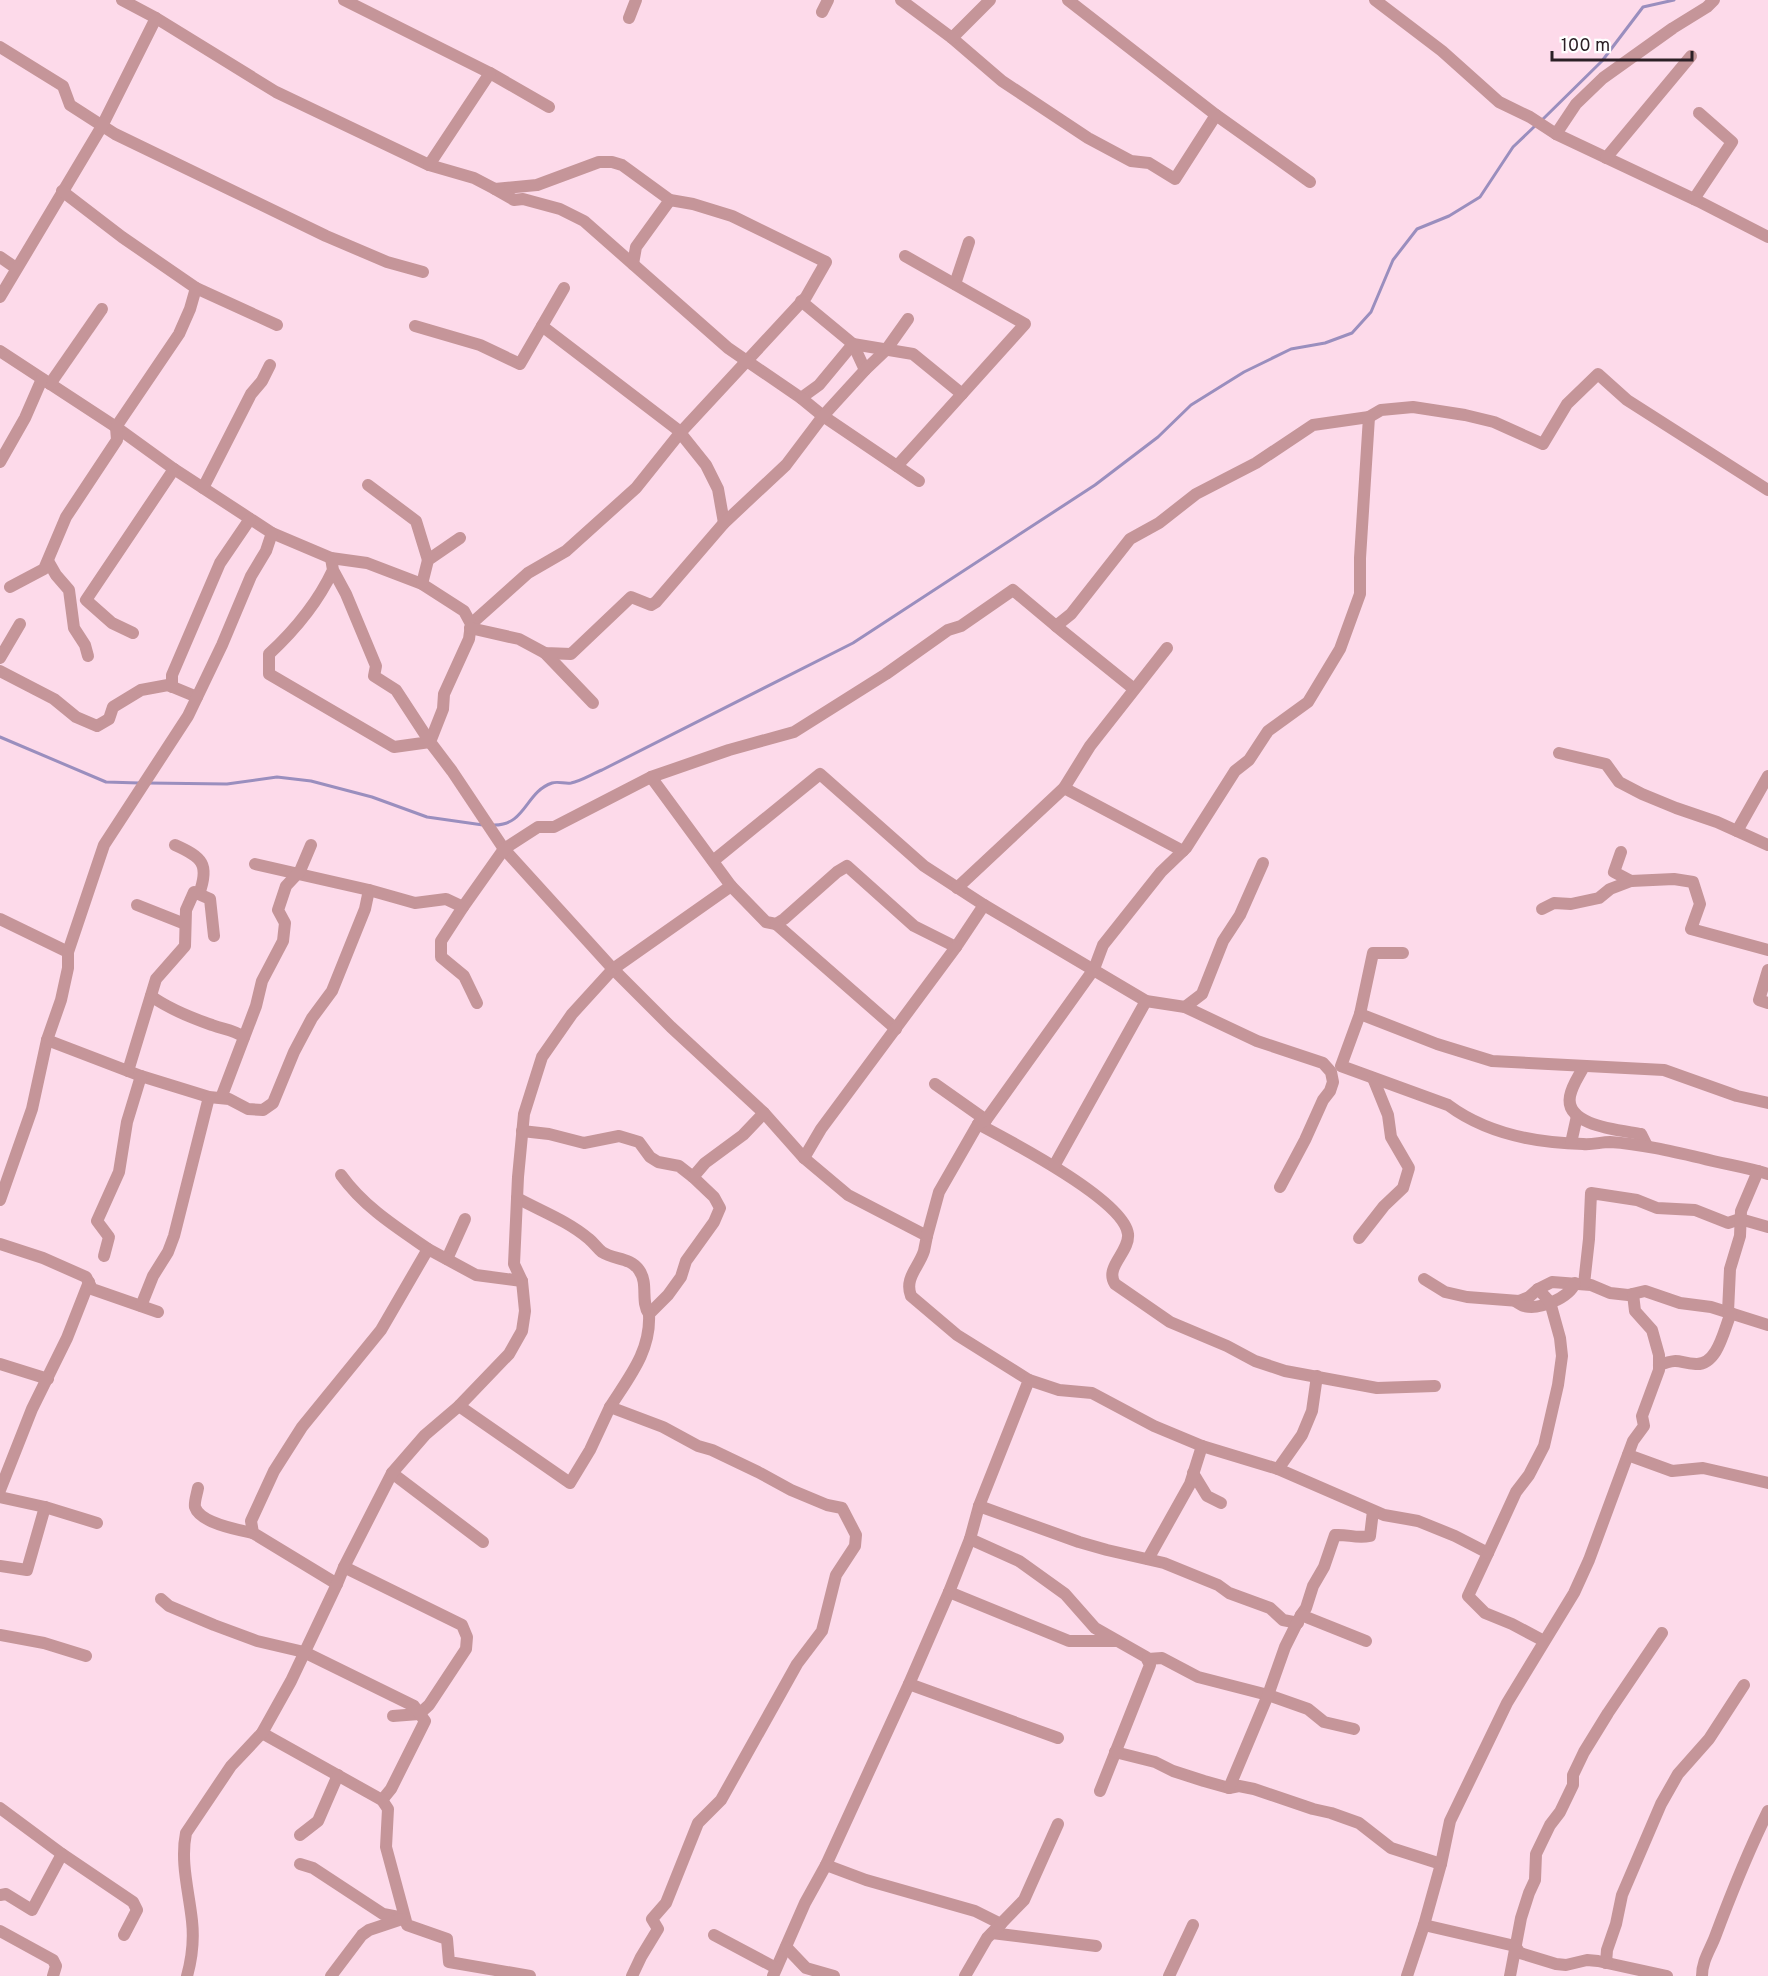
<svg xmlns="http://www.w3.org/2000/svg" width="1768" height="1976" viewBox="0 0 1768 1976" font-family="Overpass,sans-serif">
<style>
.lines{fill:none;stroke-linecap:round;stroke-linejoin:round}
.stream{stroke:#9a8ebe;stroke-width:3}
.minor{stroke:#c59599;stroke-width:12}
</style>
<rect width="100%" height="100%" fill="#fddaea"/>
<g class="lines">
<g class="stream">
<path d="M1541 121 1602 61 1643 7 1674 0"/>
<path d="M0 737 106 782 139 783"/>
<path d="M148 783 227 784 277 777 311 781 372 797 427 817 483 825"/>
<path d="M493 825C526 826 525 792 552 783 558 781 565 784 571 783 581 781 592 774 602 770L853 643 1095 485 1158 437 1191 405 1244 372 1291 349 1325 343 1352 333 1371 312 1393 260 1417 229 1449 216 1480 197 1513 147 1536 125"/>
</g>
<g class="minor">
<path d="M122 0 156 18 276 92 429 165 474 178 495 189 537 185 599 162H612L622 165 670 200 693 204 732 216 826 262 806 297 680 433 636 488 566 551 528 573 471 624"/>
<path d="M344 0 490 73 549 107"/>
<path d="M901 0 952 38 1002 81 1088 138 1131 161 1149 163 1175 179 1216 115"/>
<path d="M1068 0 1216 115 1310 182"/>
<path d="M1375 0 1442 51 1499 102 1530 117 1556 134 1576 104 1603 78 1673 28 1707 7 1714 0"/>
<path d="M822 12 828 0"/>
<path d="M629 18 636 0"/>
<path d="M952 38 990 0"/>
<path d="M0 47 63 86 70 105 115 134 326 236 387 262 423 272"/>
<path d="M1556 134 1698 201 1768 237"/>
<path d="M1606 158 1691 56"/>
<path d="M429 165 490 73"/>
<path d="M495 189 514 200 523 199 560 209 584 221 728 348 801 398 819 385 853 344 913 354 962 394 1025 324 905 256"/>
<path d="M1694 199 1732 142 1699 113"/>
<path d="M0 257 16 268"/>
<path d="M633 264 636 247 670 200"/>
<path d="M955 284 969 242"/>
<path d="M196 288 277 325"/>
<path d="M0 297 102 126 156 18"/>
<path d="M801 301 853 344 865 370"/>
<path d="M415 326 480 345 520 364 564 288"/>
<path d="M542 326 678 430 706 465 718 489 724 523"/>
<path d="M0 351 116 427 174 469 272 533 331 558 367 563 422 584 464 611 471 624 469 639 444 694 443 709 430 742 452 771 504 849 613 969 671 1027 764 1113 804 1158 848 1195 927 1236C926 1241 925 1246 924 1251 919 1267 904 1278 911 1296L957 1335 1029 1380 979 1506 970 1539 949 1592 909 1684 826 1865 805 1903 773 1976"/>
<path d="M50 384 102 309"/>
<path d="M801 398 823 416 919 481"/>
<path d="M0 462 25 418 42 379"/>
<path d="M897 466 962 394"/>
<path d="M368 485 416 521 428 560"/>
<path d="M203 488 251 394 262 381 270 365"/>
<path d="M331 558 333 570 346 594 376 666 374 676 396 690 430 742 394 747 269 674V654C295 630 318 602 333 570"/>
<path d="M48 561 56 575 69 590 74 628 85 645 88 656"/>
<path d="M422 584 428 560 460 538"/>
<path d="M10 587 44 569 66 517 117 440 116 427 179 334 190 309 196 288 122 237 62 191"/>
<path d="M1056 626 1134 689"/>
<path d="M470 628 519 639 545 653 571 654 631 597 651 605 656 602 724 523 786 465 823 416 865 370 886 350 908 319"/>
<path d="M133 633 112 623 86 600 174 469"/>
<path d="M545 653 593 703"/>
<path d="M0 658 20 624"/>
<path d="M0 671 54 699 76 717 97 726 109 719 113 707 141 690 168 685 197 697"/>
<path d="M172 687V675L220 563 250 519"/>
<path d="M1559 753 1606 764 1619 782 1642 794 1676 808 1717 822 1768 845"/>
<path d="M651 777 731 886 766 922 776 924 784 919 837 872 847 866 914 926 956 947"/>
<path d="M1064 788 1183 851"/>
<path d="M1737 831 1768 776"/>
<path d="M175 845C202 857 210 864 199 894"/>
<path d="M1621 852 1614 872 1631 881 1674 879 1693 882 1700 904 1691 929 1768 950"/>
<path d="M713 861 820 774 924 866 984 905"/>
<path d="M255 864 369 890"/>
<path d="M957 888 1064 788 1090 746 1167 648"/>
<path d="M137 905 185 924"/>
<path d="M463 907 441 941V957L464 976 477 1003"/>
<path d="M1542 909 1554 903 1571 904 1599 898 1610 889 1631 881"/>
<path d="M0 919 68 952"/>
<path d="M776 924 896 1029"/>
<path d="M1768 970 1759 1000 1768 1003"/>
<path d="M151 996C169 1009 192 1018 212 1025 225 1030 231 1029 244 1037"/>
<path d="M1185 1007 1202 994 1223 941 1240 915 1263 863"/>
<path d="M1360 1014 1373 953H1403"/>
<path d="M47 1040 141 1076 209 1097 229 1099 248 1109 263 1110 273 1103 294 1052 312 1018 332 991 365 909 369 890 415 903 446 899 463 907 504 849 538 827H554L651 777 729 750 794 732 886 674 948 630 961 626 1013 590 1056 626 1071 614 1130 539 1159 523 1196 494 1256 463 1313 425 1369 417 1381 410 1413 407 1465 415 1494 422 1543 444 1567 404 1598 374 1627 400 1768 490"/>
<path d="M1584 1066C1579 1076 1572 1085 1570 1096 1564 1126 1620 1130 1641 1134L1647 1146"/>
<path d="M128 1071 156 979 185 946 186 910 194 892 210 899 214 936"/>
<path d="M935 1084 986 1120"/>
<path d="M221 1098 256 1006 262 981 283 941 285 923 278 910 286 886 300 871 311 845"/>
<path d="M1768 1103 1737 1096 1664 1070 1492 1061 1437 1044 1360 1014 1341 1066 1448 1105C1487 1134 1535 1143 1583 1144 1592 1145 1601 1142 1610 1142 1641 1144 1671 1151 1701 1158 1723 1164 1746 1167 1768 1174"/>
<path d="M978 1124C1008 1140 1124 1200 1128 1234 1130 1252 1104 1267 1115 1284L1170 1322 1227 1346 1255 1361 1285 1371 1377 1388 1435 1386"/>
<path d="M522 1131 549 1134 584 1143 619 1136 639 1142 650 1157 658 1162 679 1166 693 1177 714 1197 720 1208 714 1222 686 1261 681 1277 668 1295 649 1314C651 1351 629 1377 610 1407"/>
<path d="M1571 1143 1577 1116"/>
<path d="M804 1158 821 1129 956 947 984 905 1146 1001 1185 1007 1257 1041 1323 1063 1331 1072 1333 1082 1330 1091 1323 1100 1305 1140 1280 1187"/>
<path d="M1054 1166 1146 1001"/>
<path d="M341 1175C364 1207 396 1227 428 1249"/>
<path d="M693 1177 705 1163 743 1135 764 1113"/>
<path d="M517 1198C541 1211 568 1221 589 1239 594 1243 597 1248 602 1252 614 1260 630 1257 639 1270 649 1284 640 1301 649 1314"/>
<path d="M0 1200 32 1109 47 1040 61 1000 68 968V952L104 845 188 716 222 645 251 576 266 551 272 533"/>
<path d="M927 1236 939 1192 978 1124 986 1120 1094 969 1103 945 1161 872 1186 848 1235 771 1249 760 1268 731 1308 702 1340 649 1360 594V558L1369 417"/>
<path d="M1359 1238 1384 1206 1403 1188 1409 1168 1391 1137 1388 1115 1373 1078"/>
<path d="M0 1244 43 1258 86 1277 92 1289 158 1312"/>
<path d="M104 1256 109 1237 97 1221 119 1172 127 1122 141 1076"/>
<path d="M447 1259 465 1219"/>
<path d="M1424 1279 1445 1292 1467 1297 1519 1301 1529 1297 1538 1289 1552 1282 1591 1285 1610 1293 1628 1295 1645 1291 1680 1303 1711 1307 1768 1325"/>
<path d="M1584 1284 1589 1239 1591 1193 1637 1200 1657 1208 1695 1210 1728 1223 1740 1219 1768 1227"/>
<path d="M1515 1301C1517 1302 1522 1306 1524 1306 1540 1310 1569 1298 1575 1283"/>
<path d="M141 1306 153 1276 168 1252 174 1236 209 1097"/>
<path d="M1728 1312 1730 1269 1740 1236 1741 1211 1758 1171"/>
<path d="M0 1364 48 1379"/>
<path d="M1659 1365C1680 1358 1676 1362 1696 1364 1718 1365 1724 1329 1731 1313"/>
<path d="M1029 1380 1059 1390 1092 1393 1154 1426 1202 1446 1278 1469 1384 1515 1418 1521 1455 1536 1488 1553 1468 1596 1485 1613 1512 1624 1544 1641"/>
<path d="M459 1406 570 1483 590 1450 610 1407 663 1427 698 1446 712 1450 758 1472 791 1490 827 1505 842 1508 856 1535 855 1546 836 1575 822 1631 797 1664 721 1800 698 1823 666 1903 652 1919 658 1929 641 1957 632 1976"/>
<path d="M1628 1455 1672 1471 1703 1468 1768 1483"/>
<path d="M1278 1469 1302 1435 1312 1411 1317 1376"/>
<path d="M392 1473 483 1542"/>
<path d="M1193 1473 1207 1496 1221 1503"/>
<path d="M198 1488C197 1494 194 1502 195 1507 200 1523 238 1530 253 1533"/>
<path d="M0 1490 32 1409 67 1338 89 1282"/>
<path d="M0 1497 45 1507 97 1523"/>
<path d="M979 1506 1079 1542 1107 1550 1164 1563 1218 1585 1229 1593 1270 1608 1283 1620 1298 1623"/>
<path d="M970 1539 1019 1561 1065 1594 1095 1628 1146 1657 1150 1665 1100 1791"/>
<path d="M1488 1553 1516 1492 1529 1475 1544 1446 1558 1385 1562 1356 1560 1338 1550 1302 1538 1289"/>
<path d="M1148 1559 1190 1484 1202 1446"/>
<path d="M0 1566 27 1570 45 1507"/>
<path d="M344 1567 462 1625 467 1637 466 1649 429 1705 419 1714 393 1716"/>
<path d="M337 1584 253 1533 251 1521 274 1471 302 1427 381 1330 428 1249 476 1275 522 1281"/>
<path d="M949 1592 1069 1641H1117"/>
<path d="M161 1599 169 1606 214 1625 257 1641 304 1652 414 1706 425 1721 391 1789 382 1800"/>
<path d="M1301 1615 1306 1608 1313 1586 1324 1567 1335 1535C1348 1534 1356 1539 1370 1536L1373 1511"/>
<path d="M0 1635 44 1643 86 1656"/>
<path d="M1148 1659 1162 1658 1198 1677 1268 1695 1308 1709 1324 1722 1354 1729"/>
<path d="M909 1684 1058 1738"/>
<path d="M262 1733 382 1800 388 1809 386 1847 407 1925 447 1939 449 1962 530 1976"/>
<path d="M1115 1752 1155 1762 1173 1771 1204 1781 1229 1788 1239 1786 1254 1789 1313 1809 1331 1813 1359 1823 1391 1848 1441 1864"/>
<path d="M1229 1788 1268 1695 1285 1647 1301 1615 1366 1641"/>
<path d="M0 1808 62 1854 133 1902 137 1910 124 1935"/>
<path d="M300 1835 318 1821 338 1775"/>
<path d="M300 1864 313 1868 383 1914 404 1918"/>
<path d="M826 1865 866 1880 975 1911 1001 1924"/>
<path d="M0 1895 6 1894 32 1910 62 1854"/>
<path d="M1424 1925 1515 1946 1520 1953 1556 1964 1566 1965 1587 1960 1598 1961 1667 1976"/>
<path d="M0 1931 53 1960 56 1966 53 1976"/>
<path d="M992 1933 1096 1946"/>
<path d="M714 1935 776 1968"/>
<path d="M786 1947 806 1968 834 1976"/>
<path d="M1606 1963 1607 1950 1616 1924 1622 1895 1661 1804 1678 1774 1709 1739 1744 1685"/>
<path d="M187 1976C192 1958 194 1939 192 1921 189 1892 180 1862 186 1833L231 1766 262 1733 291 1681 337 1584 344 1567 392 1473 425 1435 459 1406 509 1354 522 1331 525 1311 522 1281 514 1264 518 1177 524 1114 542 1057 572 1014 613 969 731 886"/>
<path d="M331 1976 362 1935 369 1930 402 1919"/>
<path d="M965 1976 987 1938 1024 1900 1058 1824"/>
<path d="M1169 1976 1193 1925"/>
<path d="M1407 1976 1424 1925 1441 1864 1450 1821 1507 1703 1574 1593 1589 1560 1633 1441 1644 1426 1642 1416 1659 1370V1355L1652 1330 1635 1311 1633 1294"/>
<path d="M1510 1976 1521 1918 1529 1893 1535 1880 1536 1854 1550 1825 1560 1812 1573 1785V1775L1584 1752 1608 1713 1662 1633"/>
<path d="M1702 1976C1702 1961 1710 1950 1715 1937 1731 1894 1748 1852 1768 1811"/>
</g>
</g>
<path d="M1552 51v9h140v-9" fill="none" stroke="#2c2026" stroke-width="3"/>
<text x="1561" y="51" font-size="18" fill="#2c2026" stroke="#ffffff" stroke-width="4.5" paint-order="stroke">100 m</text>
</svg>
